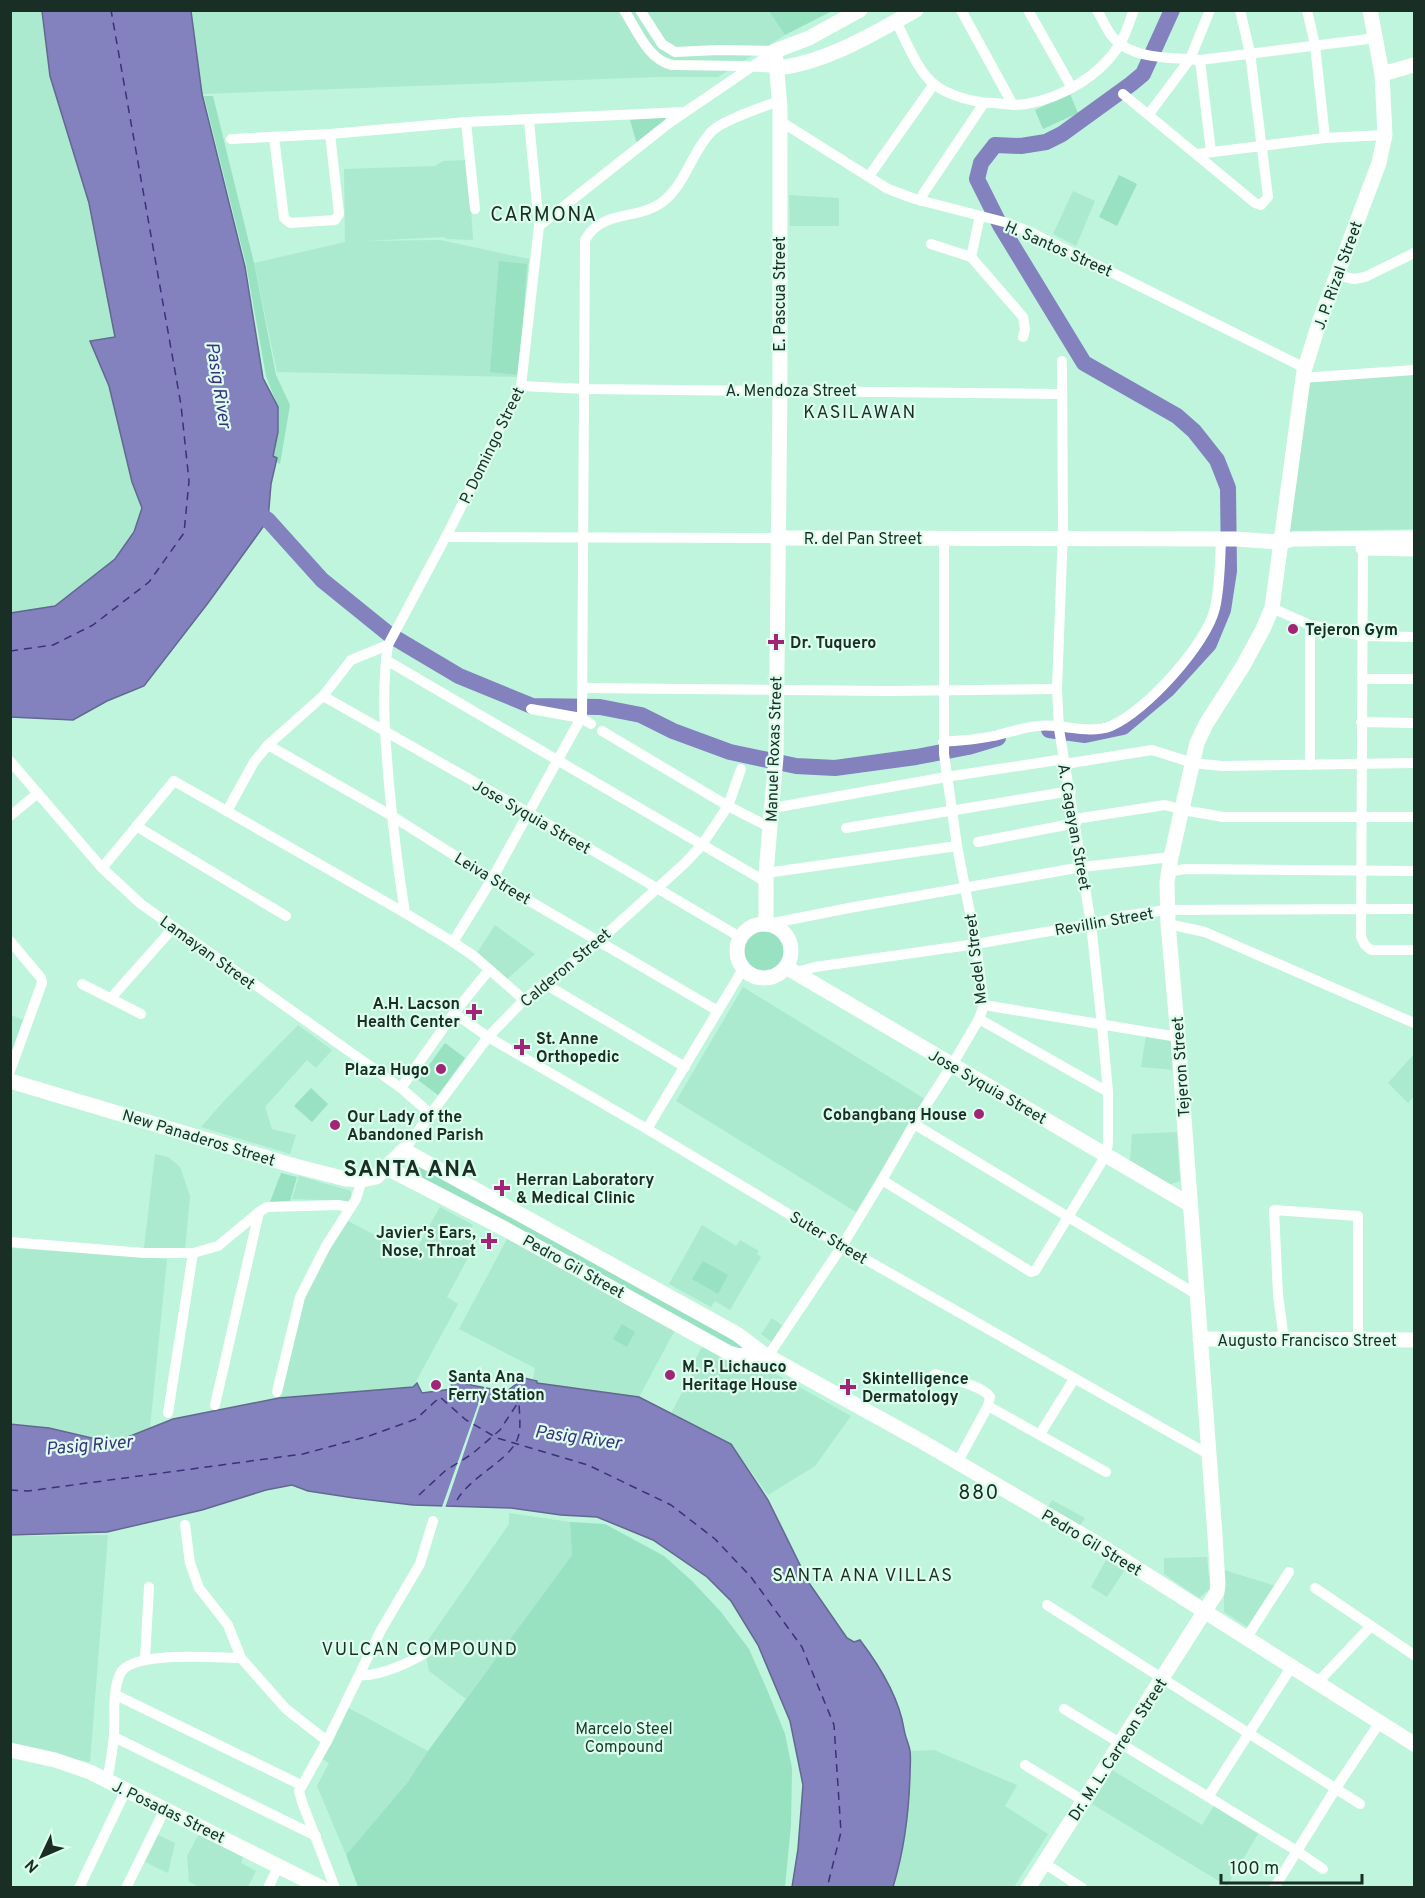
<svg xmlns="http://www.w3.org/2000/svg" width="1425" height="1898" viewBox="0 0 1425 1898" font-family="Overpass,sans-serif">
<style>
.built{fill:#abeace}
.green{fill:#98e1c1}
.water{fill:#8381be;stroke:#636890;stroke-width:1.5}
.pier{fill:#bef5dc}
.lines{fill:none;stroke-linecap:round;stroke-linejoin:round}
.river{stroke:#8381be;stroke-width:16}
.ferry{stroke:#3b317b;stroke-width:1.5;stroke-dasharray:8 6;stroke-linecap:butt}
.street{stroke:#fff;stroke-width:10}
.secondary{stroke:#fff;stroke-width:15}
.poi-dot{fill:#a22477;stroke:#ddfdee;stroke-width:2}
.labels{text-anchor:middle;stroke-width:4.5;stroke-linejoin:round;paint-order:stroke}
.street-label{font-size:16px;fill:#192f26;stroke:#ddfdee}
.poi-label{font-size:16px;font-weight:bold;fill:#192f26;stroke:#ddfdee;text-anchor:start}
.park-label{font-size:16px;fill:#173a2d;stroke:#ddfdee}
.water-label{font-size:18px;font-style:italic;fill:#3b317b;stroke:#ddfdee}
.neighbourhood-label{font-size:18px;letter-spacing:1.5px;fill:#192f26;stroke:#ddfdee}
.quarter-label{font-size:20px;letter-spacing:1.5px;fill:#192f26;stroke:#ddfdee}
.district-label{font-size:22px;font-weight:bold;letter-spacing:1.5px;fill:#192f26;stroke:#ddfdee}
</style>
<rect width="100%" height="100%" fill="#bef5dc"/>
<g class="built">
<path d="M769 10 785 35 718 77H657L202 94 191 11Z"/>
<path d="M11 11H42L50 76 89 203 115 337 90 341 109 386 132 482 142 508 134 532 115 559 55 606 11 613Z"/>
<path d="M468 160 473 240 447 239 444 237 365 241 440 240 529 259 518 377 277 372 254 263 345 242 344 169 435 166 443 161Z"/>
<path d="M1073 191 1095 201 1076 246 1053 234Z"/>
<path d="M789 195 839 198V226H790Z"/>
<path d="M1414 372V529L1290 531 1310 382Z"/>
<path d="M495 925 535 954 506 980 477 953Z"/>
<path d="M743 987 925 1099 856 1212 676 1101Z"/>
<path d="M11 1015 23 1020 11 1055Z"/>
<path d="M298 1025 332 1050 316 1068 307 1060 265 1107 272 1129 296 1135 290 1154 201 1127 223 1102Z"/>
<path d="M1146 1036 1171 1040 1173 1070 1141 1067Z"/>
<path d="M1414 1054V1096L1408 1103 1388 1083Z"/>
<path d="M1177 1132 1180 1181 1168 1185 1130 1162 1132 1134Z"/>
<path d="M155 1154 168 1157 180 1167 190 1196 185 1250 144 1248Z"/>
<path d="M299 1176 351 1191V1201L292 1199Z"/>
<path d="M440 1207 473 1225 467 1236 477 1241 447 1297 458 1304 413 1387 279 1398 303 1298 329 1248 348 1221 413 1255Z"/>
<path d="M702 1225 736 1246 740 1240 759 1251 757 1254 761 1257 730 1310 715 1301 711 1307 669 1284Z"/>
<path d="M507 1239 675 1330 639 1397 537 1383V1381L533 1379 535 1368 459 1329Z"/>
<path d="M10 1248 167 1259 150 1428 113 1443 49 1428 11 1424Z"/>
<path d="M772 1318 783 1326 772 1342 761 1334Z"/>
<path d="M703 1345 738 1363 767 1369 851 1416 815 1466 768 1495 731 1444 671 1413 695 1368 696 1358Z"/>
<path d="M1052 1500 1085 1518 1077 1530 1045 1512Z"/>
<path d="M509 1513 570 1522 572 1555 466 1699 429 1671 424 1646 509 1524Z"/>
<path d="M108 1535 90 1762 11 1747 10 1536Z"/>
<path d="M1207 1557 1210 1589 1199 1598 1164 1574V1558Z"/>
<path d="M1106 1560 1124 1571 1107 1597 1091 1587Z"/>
<path d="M1224 1570 1279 1587 1252 1630 1224 1612Z"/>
<path d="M347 1707 428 1751 407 1783 346 1855 317 1786 329 1763 320 1758Z"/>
<path d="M934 1750 1017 1785 1005 1806 1048 1834 1014 1887 893 1888 900 1864 909 1800 910 1751Z"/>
<path d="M1112 1770 1202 1825 1214 1806 1258 1834 1227 1886 1092 1804Z"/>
<path d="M199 1834 244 1855 241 1863 256 1871 248 1887H200L189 1882 187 1856Z"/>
<path d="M158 1835 175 1843 168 1873 145 1862Z"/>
</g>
<g class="green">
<path d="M769 11H832L785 35Z"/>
<path d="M1070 94 1078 113 1043 129 1035 110Z"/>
<path d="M204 96H213L254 263 276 375 290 405 280 464 269 458 278 407 266 376 246 264Z"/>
<path d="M665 117 666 123 637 144 630 120Z"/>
<path d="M1119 175 1137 184 1117 226 1099 217Z"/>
<path d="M499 261 527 264 519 375 490 372Z"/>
<circle cx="763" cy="952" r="21"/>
<path d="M445 1043 465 1058 438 1095 418 1080Z"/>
<path d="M311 1088 328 1104 312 1122 294 1106Z"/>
<path d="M419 1166 742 1343V1348L738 1351 418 1177 416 1174Z"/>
<path d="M281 1173 297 1177 290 1201 270 1202Z"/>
<path d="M703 1261 728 1275 718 1294 692 1279Z"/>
<path d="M622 1324 635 1332 627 1347 613 1339Z"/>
<path d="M570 1522 605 1524 664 1556 692 1581 721 1612 749 1649 768 1692 785 1734 792 1768 791 1825 785 1887H358L346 1855 407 1783 428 1751 572 1555Z"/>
</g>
<g class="water">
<path d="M42 11H191L202 94 245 267 263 378 278 407V432L273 456 277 458 271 484 268 520 208 603 144 686 107 701 73 720 11 717V613L55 606 115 559 134 532 142 508 132 482 109 386 90 341 115 337 89 203 50 76Z"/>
<path d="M524 1378 537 1381V1383L639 1397 731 1444 768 1500 809 1583 847 1638 854 1642 860 1640C879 1665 899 1698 904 1729 905 1737 909 1744 910 1751 911 1759 910 1767 910 1774 909 1812 904 1851 893 1887H792L798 1849 803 1785 790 1721 758 1645 731 1601 707 1577 653 1540 597 1517 561 1515 511 1508 413 1505 354 1498 308 1491 292 1485 266 1490 202 1510 107 1532 11 1535 10 1424 49 1428 113 1443 173 1419 279 1398 413 1387 417 1383 422 1393 452 1389 451 1381 506 1392Z"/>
</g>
<path class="pier" d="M485 1385H487L445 1508 442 1507Z"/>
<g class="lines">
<g class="river">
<path d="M251 509 268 520 322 580 390 635 459 676 532 706 600 707 641 715 673 731 730 752 796 766 835 768 916 757 968 747 998 738"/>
<path d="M1049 730 1085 735 1123 727 1167 690 1209 644 1223 610 1229 571 1228 488 1217 460 1194 431 1177 416 1084 363 1000 225 977 179 981 163 995 145 1021 146 1046 142 1062 134 1131 84 1143 74 1172 10"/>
</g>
<g class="ferry">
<path d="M10 651 53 645 93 625 149 582 184 533 189 481 181 405 111 10"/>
<path d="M10 1490 28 1491 303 1454 369 1436 416 1419 440 1397 466 1420 497 1438 588 1465 671 1505 715 1539 751 1577 802 1647 834 1725 841 1832 827 1888"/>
<path d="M419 1495 445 1471 472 1454 500 1430 519 1401"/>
<path d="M457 1500C470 1477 508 1461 517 1440 522 1430 519 1412 519 1402"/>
</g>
<g class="street">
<path d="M624 10C637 30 648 60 672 65L743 66 778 68"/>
<path d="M640 10 662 44 675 52 718 50 775 51"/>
<path d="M961 10 1013 105"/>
<path d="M1028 10 1072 88"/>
<path d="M1097 10C1102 19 1106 28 1111 35 1131 61 1172 57 1200 60L1376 38"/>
<path d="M1307 10 1315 45 1325 138"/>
<path d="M896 21C905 39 918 72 934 84 948 96 976 103 994 103 1004 104 1016 106 1026 104 1062 98 1100 76 1120 44 1126 34 1129 22 1134 10"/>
<path d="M1200 60 1211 152"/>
<path d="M1123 94 1255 203 1261 205 1268 197 1250 53 1240 10"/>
<path d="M1149 114 1190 59 1210 10"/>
<path d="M780 121 888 189 915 199 1008 223 1030 232 1305 368"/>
<path d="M466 122 475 209"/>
<path d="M274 137 284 218 290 223 335 220 339 214 330 134"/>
<path d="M231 139 330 134 466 122 685 112"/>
<path d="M1197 154 1325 138 1385 135"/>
<path d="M869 176 934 84"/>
<path d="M921 201 923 194 984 103"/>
<path d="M539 226 669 123 775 51"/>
<path d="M931 244 971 257 1023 317 1025 329 1023 337"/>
<path d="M971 257 980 216"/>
<path d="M1336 275 1354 279 1365 277 1414 253"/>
<path d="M1302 378 1414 370"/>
<path d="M521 386 585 389 1061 394"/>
<path d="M446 537 778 538"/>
<path d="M1363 541 1361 937 1365 945 1371 950H1414"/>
<path d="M1272 608 1310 625 1363 636 1414 637"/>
<path d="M386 660 766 882"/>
<path d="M1362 679H1414"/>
<path d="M582 688 889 691 1057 689"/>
<path d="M323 696 529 813 740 937"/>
<path d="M531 709 581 718 591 724"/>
<path d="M1361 722 1414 723"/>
<path d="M602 731 728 806 771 828"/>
<path d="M943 742C960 740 977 740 993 736 1009 733 1023 727 1038 726 1061 723 1088 735 1111 726 1145 712 1207 644 1215 608 1220 586 1220 562 1221 539"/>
<path d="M268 745 392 816 492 879 718 1011"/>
<path d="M10 761 102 868 141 904 401 1088 432 1115"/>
<path d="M1065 764 1152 750 1193 763 1222 766 1414 763"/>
<path d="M1310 765V625"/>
<path d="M773 808 946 777 1064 759"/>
<path d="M227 811 254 762 268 745 323 696 351 660 388 645"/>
<path d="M10 816 38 793"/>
<path d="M1075 819 1165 805 1183 810 1223 817H1414"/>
<path d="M136 826 286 916"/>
<path d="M846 828 1071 791"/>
<path d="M978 842 1076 823"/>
<path d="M102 868 174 781 405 913 453 942 475 957 524 1000"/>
<path d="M1168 872 1185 869 1414 871"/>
<path d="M766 873 957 846"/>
<path d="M405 913C398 870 393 827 389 784 385 737 381 691 388 645L450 529 521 386 539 226 529 121"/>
<path d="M768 924 849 908 1082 867 1171 857"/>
<path d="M1168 924 1205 932 1414 1023"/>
<path d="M10 941 41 978 42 983 10 1071"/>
<path d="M453 942 492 879 582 716 585 240C601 210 637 220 661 203 686 185 691 152 712 131 723 120 763 107 779 101"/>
<path d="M796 972 815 967 976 944 1091 924 1123 916 1167 910 1414 909"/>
<path d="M82 984 141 1014"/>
<path d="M545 984 685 1067"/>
<path d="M111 998 174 927"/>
<path d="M984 1005 1178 1037"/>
<path d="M454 1013 488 1037 647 1129 842 1246 1208 1454"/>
<path d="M979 1019 1108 1092"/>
<path d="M401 1088 454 1013 489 970"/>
<path d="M914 1124 1196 1294"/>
<path d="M647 1129 743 969"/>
<path d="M404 1150 488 1037 524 1000 598 942 685 863 701 846 728 806 741 769"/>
<path d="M882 1180 1031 1272 1035 1271 1106 1155 1108 1143V1092L1102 1026 1091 924 1059 729 1057 689 1063 530 1062 361"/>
<path d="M10 1242 144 1253H193L218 1246 259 1212 267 1207 338 1205 349 1207"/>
<path d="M1284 1340 1278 1295 1274 1210 1358 1216V1340"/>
<path d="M768 1356 842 1246 882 1180 914 1124 952 1065 979 1019 984 1005 976 944 957 846 944 754V538"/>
<path d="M935 1374C949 1379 982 1385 990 1397L988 1406 957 1463"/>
<path d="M277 1392 300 1297 326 1246 356 1199 362 1180"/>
<path d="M215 1405 259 1212"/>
<path d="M988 1406 1106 1472"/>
<path d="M168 1413 193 1253"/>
<path d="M1040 1434 1074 1379"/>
<path d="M185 1525 190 1563 199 1588 228 1625 241 1658 286 1709 327 1741"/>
<path d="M1315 1588 1414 1655"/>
<path d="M1047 1605 1360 1804"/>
<path d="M1247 1637 1289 1572"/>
<path d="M145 1659 149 1587"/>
<path d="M360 1675C379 1677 414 1661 430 1650"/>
<path d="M1318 1682 1371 1626"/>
<path d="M116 1695 301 1785"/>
<path d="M1064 1709 1297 1851 1323 1869"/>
<path d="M114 1737 316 1836"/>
<path d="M1025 1765 1084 1801"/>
<path d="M107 1781C110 1765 113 1750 114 1734 115 1716 112 1692 120 1674 130 1650 217 1658 241 1658"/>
<path d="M1208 1797 1292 1666"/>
<path d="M1044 1863 1082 1888"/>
<path d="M79 1888 126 1790"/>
<path d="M126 1888 165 1809"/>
<path d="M268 1888 279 1865"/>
<path d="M335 1888 302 1802 299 1791 327 1741 381 1630 420 1564 433 1521"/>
<path d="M1274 1888 1336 1788 1380 1722"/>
</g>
<g class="secondary">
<path d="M778 68C827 62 873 34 916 10"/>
<path d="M1382 74 1414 65"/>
<path d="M778 538 1235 539 1281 542 1294 539 1414 538"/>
<path d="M1363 548 1414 549"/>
<circle cx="764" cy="951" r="27"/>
<path d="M766 924V873L776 757 780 390V107L775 51 809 38 860 10"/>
<path d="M786 967 1189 1204"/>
<path d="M10 1081 291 1165 346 1179 362 1180 376 1177 404 1150 737 1334 762 1353 921 1441 1103 1547 1414 1744"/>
<path d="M387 1168 507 1230 729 1353 739 1356 762 1353"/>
<path d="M1200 1339 1414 1340"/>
<path d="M10 1750 55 1760 90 1772 322 1888"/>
<path d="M1028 1888 1217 1592 1218 1585 1215 1535 1178 1037 1168 924 1167 882 1171 857 1197 743 1206 724 1243 666 1263 629 1272 608 1304 371 1320 320 1379 163 1385 135 1382 74 1370 10"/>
</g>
</g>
<g class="poi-dot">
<circle cx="1293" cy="629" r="6"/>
<path d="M773 633h6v6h6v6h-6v6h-6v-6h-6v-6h6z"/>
<path d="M471 1003h6v6h6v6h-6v6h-6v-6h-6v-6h6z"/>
<path d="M519 1038h6v6h6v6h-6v6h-6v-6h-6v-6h6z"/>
<circle cx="441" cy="1069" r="6"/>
<circle cx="979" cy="1114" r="6"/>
<circle cx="335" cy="1125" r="6"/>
<path d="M499 1179h6v6h6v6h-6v6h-6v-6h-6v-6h6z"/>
<path d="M486 1232h6v6h6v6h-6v6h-6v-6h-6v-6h6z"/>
<circle cx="670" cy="1375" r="6"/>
<circle cx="436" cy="1385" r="6"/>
<path d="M845 1378h6v6h6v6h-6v6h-6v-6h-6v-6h6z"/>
</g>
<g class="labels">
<g class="street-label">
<text transform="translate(1059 248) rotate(24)" y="6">H. Santos Street</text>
<text transform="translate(1337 275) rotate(-70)" y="6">J. P. Rizal Street</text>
<text transform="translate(779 294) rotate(-90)" y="6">E. Pascua Street</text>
<text x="791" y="396">A. Mendoza Street</text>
<text transform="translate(491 445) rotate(-64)" y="6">P. Domingo Street</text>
<text x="863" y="544">R. del Pan Street</text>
<text transform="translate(773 749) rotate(-88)" y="6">Manuel Roxas Street</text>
<text transform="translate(532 816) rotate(30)" y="6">Jose Syquia Street</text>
<text transform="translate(1075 827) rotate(80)" y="6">A. Cagayan Street</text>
<text transform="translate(493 878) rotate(31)" y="6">Leiva Street</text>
<text transform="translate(1104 921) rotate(-10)" y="6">Revillin Street</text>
<text transform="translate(208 952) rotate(36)" y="6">Lamayan Street</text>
<text transform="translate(975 959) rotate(-97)" y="6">Medel Street</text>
<text transform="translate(565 967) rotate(-40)" y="6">Calderon Street</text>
<text transform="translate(1180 1067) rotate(-94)" y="6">Tejeron Street</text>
<text transform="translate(988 1086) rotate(30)" y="6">Jose Syquia Street</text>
<text transform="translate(199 1137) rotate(17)" y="6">New Panaderos Street</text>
<text transform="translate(829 1237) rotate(31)" y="6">Suter Street</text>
<text transform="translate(574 1266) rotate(29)" y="6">Pedro Gil Street</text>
<text x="1307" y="1346">Augusto Francisco Street</text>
<text transform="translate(1092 1542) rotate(31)" y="6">Pedro Gil Street</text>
<text transform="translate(1117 1749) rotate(-57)" y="6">Dr. M. L. Carreon Street</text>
<text transform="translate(169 1811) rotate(26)" y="6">J. Posadas Street</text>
</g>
<g class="poi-label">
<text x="1305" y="635">Tejeron Gym</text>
<text x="790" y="648">Dr. Tuquero</text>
<text x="460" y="1009" text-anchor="end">A.H. Lacson<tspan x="460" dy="18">Health Center</tspan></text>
<text x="536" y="1044">St. Anne<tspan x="536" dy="18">Orthopedic</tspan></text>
<text x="429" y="1075" text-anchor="end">Plaza Hugo</text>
<text x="967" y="1120" text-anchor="end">Cobangbang House</text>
<text x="347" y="1122">Our Lady of the<tspan x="347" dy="18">Abandoned Parish</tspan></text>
<text x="516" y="1185">Herran Laboratory<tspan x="516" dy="18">&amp; Medical Clinic</tspan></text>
<text x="476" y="1238" text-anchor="end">Javier's Ears,<tspan x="476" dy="18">Nose, Throat</tspan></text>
<text x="682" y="1372">M. P. Lichauco<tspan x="682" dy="18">Heritage House</tspan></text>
<text x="448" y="1382">Santa Ana<tspan x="448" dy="18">Ferry Station</tspan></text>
<text x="862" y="1384">Skintelligence<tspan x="862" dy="18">Dermatology</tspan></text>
</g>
<g class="park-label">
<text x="624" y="1734">Marcelo Steel<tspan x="624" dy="18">Compound</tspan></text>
</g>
<g class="water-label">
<text transform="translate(219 385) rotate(81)" y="6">Pasig River</text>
<text transform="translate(578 1437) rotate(8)" y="6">Pasig River</text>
<text transform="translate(89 1445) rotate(-5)" y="6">Pasig River</text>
</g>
<g class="neighbourhood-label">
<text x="860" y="418">KASILAWAN</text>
<text x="863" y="1581">SANTA ANA VILLAS</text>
<text x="420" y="1655">VULCAN COMPOUND</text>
</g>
<g class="quarter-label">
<text x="544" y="221">CARMONA</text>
<text x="979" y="1499">880</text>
</g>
<g class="district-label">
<text x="411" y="1176">SANTA ANA</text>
</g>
</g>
<rect width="1425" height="1898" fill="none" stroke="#192f26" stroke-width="24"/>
<g transform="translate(42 1856) rotate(226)" stroke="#ddfdee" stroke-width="4.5" paint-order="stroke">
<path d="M0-4.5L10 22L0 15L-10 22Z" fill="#192f26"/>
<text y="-9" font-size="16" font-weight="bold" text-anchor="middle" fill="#192f26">N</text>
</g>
<path d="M1221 1874v9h141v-9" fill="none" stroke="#192f26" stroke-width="3"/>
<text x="1230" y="1874" font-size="18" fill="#192f26" stroke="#ddfdee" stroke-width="4.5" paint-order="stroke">100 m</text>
</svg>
